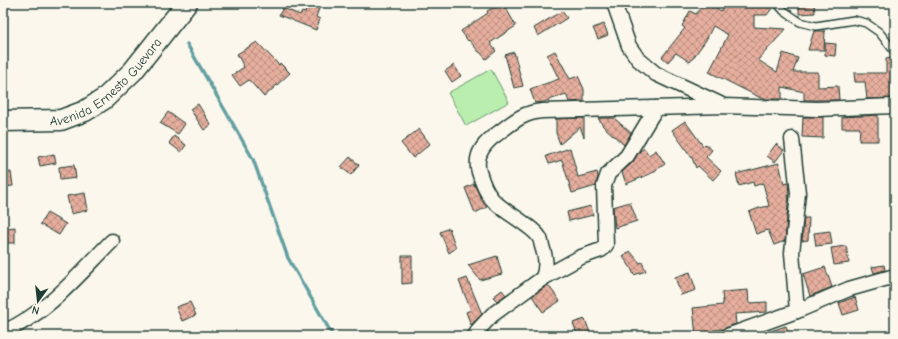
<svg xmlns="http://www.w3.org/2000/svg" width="898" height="339" viewBox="0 0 898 339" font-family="'Comic Neue',sans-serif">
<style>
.garden{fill:#b9eeaf;stroke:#6c9672}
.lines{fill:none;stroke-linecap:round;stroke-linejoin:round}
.stream{stroke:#629fa1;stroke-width:3.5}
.building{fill:url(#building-cross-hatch);stroke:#1f3d34}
.lane-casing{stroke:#1f3d34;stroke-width:10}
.street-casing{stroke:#1f3d34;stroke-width:17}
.secondary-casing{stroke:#1f3d34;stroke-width:23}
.lane{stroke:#fbf7ec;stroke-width:7}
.street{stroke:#fbf7ec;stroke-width:14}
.secondary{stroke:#fbf7ec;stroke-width:20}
.labels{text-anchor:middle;stroke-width:3;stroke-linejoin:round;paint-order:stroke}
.street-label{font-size:13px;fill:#1f3d34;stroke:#fbf7ec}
</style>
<defs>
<pattern id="building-cross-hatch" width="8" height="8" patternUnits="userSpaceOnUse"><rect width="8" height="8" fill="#e6ae9d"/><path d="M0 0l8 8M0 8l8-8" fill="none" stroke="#ba8f81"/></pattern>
</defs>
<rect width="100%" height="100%" fill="#fbf7ec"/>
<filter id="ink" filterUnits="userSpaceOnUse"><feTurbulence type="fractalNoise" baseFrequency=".025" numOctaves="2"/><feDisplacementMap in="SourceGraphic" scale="8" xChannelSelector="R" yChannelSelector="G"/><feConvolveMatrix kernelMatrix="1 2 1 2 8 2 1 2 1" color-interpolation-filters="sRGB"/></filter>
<g filter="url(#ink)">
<path class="garden" d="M491 69 509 102 466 126 448 93Z"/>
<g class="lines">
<path class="stream" d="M187 44 253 159 288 258 333 336"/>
</g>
<g class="building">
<path d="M308 3H321L316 17 320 19 316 30 279 15 283 8 300 15 302 12 305 13Z"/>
<path d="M503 3 516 26 490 43 496 51 486 59 480 52H479L469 40 468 41 461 31 488 13 487 11Z"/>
<path d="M704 3H709L721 11 727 3H767L773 7 767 15H754V27L786 29 758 60 777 72 783 53 798 58 793 72H818V87L838 86 839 100H804V92L782 87V99H763L709 72 728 35 713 26 706 40 690 62 676 53 668 62 662 57 685 28 682 26 690 11 696 14Z"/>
<path d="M799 3H814L815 13 799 14Z"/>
<path d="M562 11 567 18 538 36 534 28Z"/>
<path d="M604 24 608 35 598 39 593 28Z"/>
<path d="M814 31H825L824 50H808Z"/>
<path d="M257 42 279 65 280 63 290 73 264 97 249 80 240 86 232 75 244 67 237 54Z"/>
<path d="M825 43 836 44 835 56 825 55Z"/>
<path d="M555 51 570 79 578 76 584 89V101L569 102 566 94 544 102 535 103 530 89 559 79 547 55Z"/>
<path d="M514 52 523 86 514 88 505 55Z"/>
<path d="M895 57V98L867 99 865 82H855L854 73H886V59Z"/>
<path d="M454 65 461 76 452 82 445 71Z"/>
<path d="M198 104 211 125 204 130 190 109Z"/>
<path d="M168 112 185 124 178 134 160 123Z"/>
<path d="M878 115V141H859L860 128H842V117Z"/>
<path d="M803 117H823V138L802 137Z"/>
<path d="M584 118V137L580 127 560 144 556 133V119Z"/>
<path d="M598 118H614L631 133 624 145 603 126Z"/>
<path d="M685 121 703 146 705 144 712 150 706 157 721 171 713 180 698 166 696 168 692 158 672 130Z"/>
<path d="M419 129 430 144 413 158 401 143Z"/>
<path d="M174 136 186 145 181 152 169 143Z"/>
<path d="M776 144 784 150 775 162 767 156Z"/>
<path d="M570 148 578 177 597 172 598 177 596 186 572 193 562 160 549 164 546 156Z"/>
<path d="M644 148 649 155 656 150 665 164 650 174 626 184 622 172 633 162 639 152Z"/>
<path d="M54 154 56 163 40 166 38 157Z"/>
<path d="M350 157 359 165 351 175 341 167Z"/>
<path d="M779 163 784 184 788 183 789 193 785 241 774 245 768 230 756 234 749 212 759 208 769 206 763 183 754 186 753 182 739 186 736 174Z"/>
<path d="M74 165 76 178 60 180 59 167Z"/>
<path d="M11 172 13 186 3 187V173Z"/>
<path d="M474 184 483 202 487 207 475 213 465 188Z"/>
<path d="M85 193 88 210 71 214 67 196Z"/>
<path d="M630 202 637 221 615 228 613 207Z"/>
<path d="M591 206 593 215 569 221 567 212Z"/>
<path d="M47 213 66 224 59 235 40 224Z"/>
<path d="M804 218H809L808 240 802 241Z"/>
<path d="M15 227V243H3V234L6 233V228Z"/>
<path d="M449 228 456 248 449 253 440 232Z"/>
<path d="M830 231 832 244 816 246 814 233Z"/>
<path d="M846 246 849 263 834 265 831 248Z"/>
<path d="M630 251 640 263 642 262 646 271 634 275 631 268 623 257Z"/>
<path d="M402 256H412V283L402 284Z"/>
<path d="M497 256 502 274 480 280 468 265Z"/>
<path d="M884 265 885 270 874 273 872 267Z"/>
<path d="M825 267 832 287 810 296 803 274Z"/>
<path d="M690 272 696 290 681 295 675 277Z"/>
<path d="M467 278 482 314 471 325 466 312 471 310 459 281Z"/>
<path d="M548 285 560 301 543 312 532 296Z"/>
<path d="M502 290 506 295 497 301 493 297Z"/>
<path d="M748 290 749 303 767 302V312L735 314 736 324 723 329 714 330V335L696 336 693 308 723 305 722 292Z"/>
<path d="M855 297 859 310 843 315 839 303Z"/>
<path d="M190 302 196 315 182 321 176 307Z"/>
<path d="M585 319 590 333 582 336H578L573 323Z"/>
<path d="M786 326 789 334 784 336H761V334Z"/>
</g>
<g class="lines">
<g class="lane-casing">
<path id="lane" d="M777 3 784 11 800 22 816 26 854 20 866 23 879 32 895 52"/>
</g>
<g class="street-casing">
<g id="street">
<path d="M614 3 629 46 638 59 656 74 720 104"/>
<path d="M792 139 798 193 792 253 797 311"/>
<path d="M543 278C547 265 546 259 542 246 541 243 541 239 539 237 536 232 530 228 526 225 500 205 489 206 479 172 474 155 484 143 497 134 512 123 523 112 543 111L724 106 817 109 895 106"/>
<path d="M3 332C47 314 79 274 112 241"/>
<path d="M475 336 479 329 492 315 543 278 581 257 601 250 606 245 604 186 608 174 627 156 656 108"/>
<path d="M727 336 797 311 849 289 895 276"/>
</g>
</g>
<g class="secondary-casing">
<g id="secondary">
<path id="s1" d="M3 121 61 120 85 111 104 99 133 71 187 3"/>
</g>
</g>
<use href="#lane" class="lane"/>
<use href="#street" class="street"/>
<use href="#secondary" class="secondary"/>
</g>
</g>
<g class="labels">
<g class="street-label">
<text dy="5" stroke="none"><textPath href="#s1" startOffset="117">Avenida Ernesto Guevara</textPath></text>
</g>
</g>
<rect width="898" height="339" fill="none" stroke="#fbf7ec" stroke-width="16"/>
<rect x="8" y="8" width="882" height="323" fill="none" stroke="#1f3d34" stroke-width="1.5" filter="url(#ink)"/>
<g transform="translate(38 301) rotate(195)" stroke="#fbf7ec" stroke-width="3" paint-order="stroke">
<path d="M0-3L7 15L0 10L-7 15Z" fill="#1f3d34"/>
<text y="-6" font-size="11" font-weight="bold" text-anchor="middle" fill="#1f3d34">N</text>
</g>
</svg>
